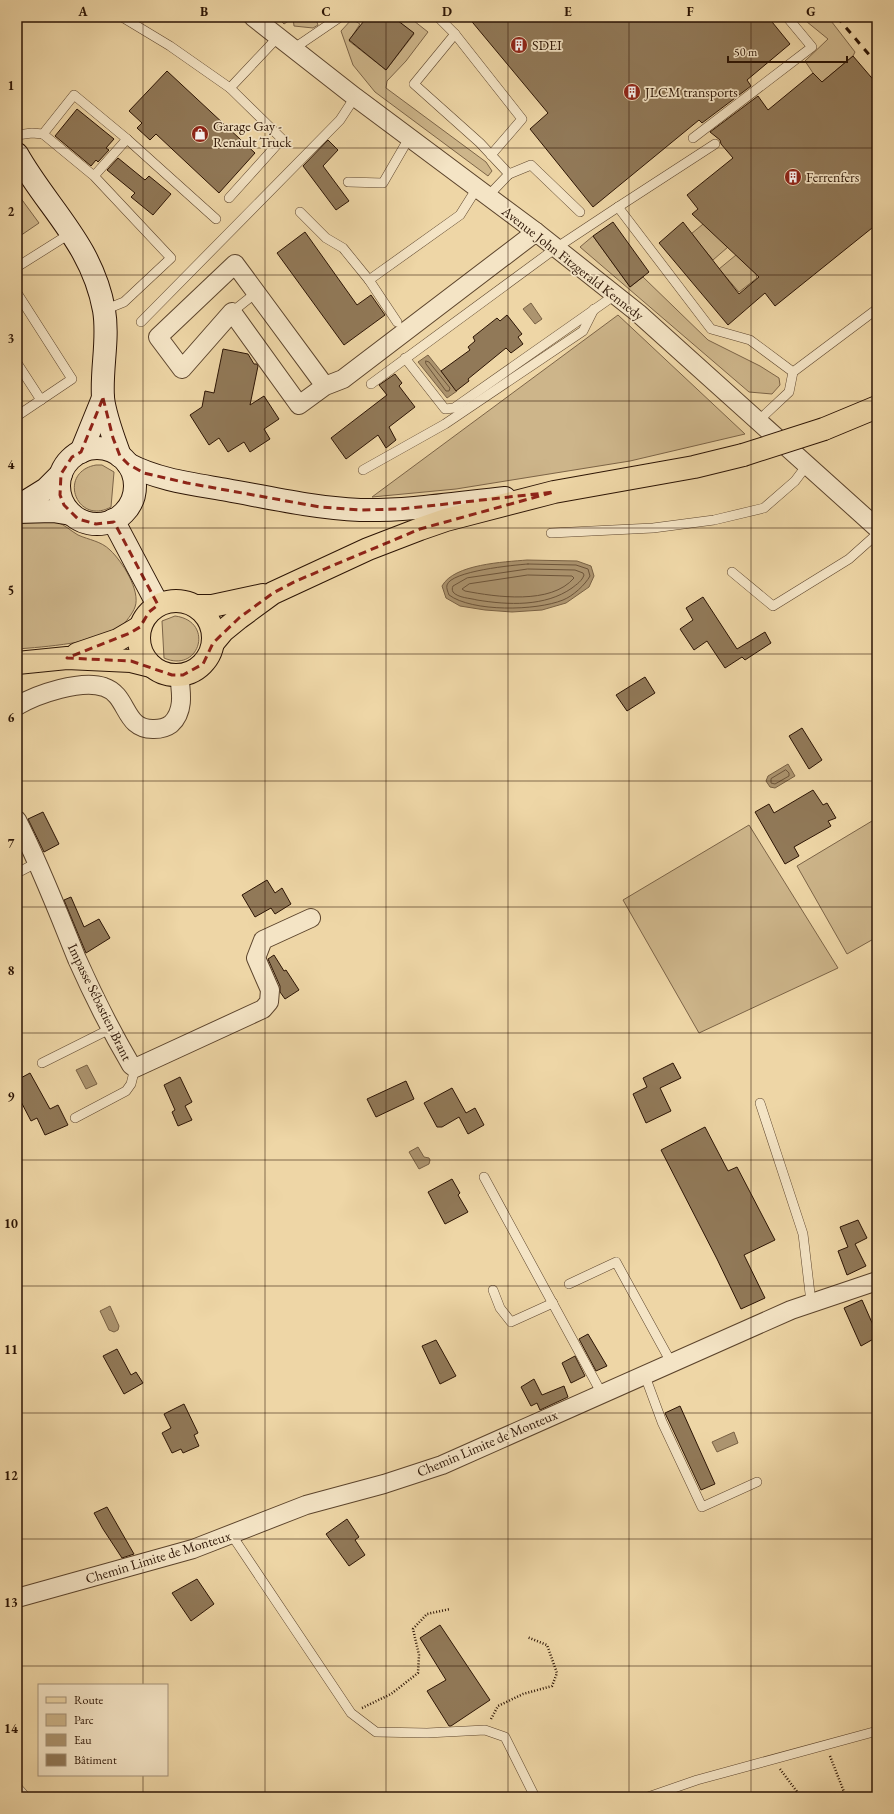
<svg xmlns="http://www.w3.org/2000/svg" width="894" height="1814" viewBox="0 0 894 1814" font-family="'EB Garamond',serif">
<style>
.green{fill:#cdb58a;stroke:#7c6447}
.water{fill:#ac946f;stroke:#796144}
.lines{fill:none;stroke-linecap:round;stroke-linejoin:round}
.shore{stroke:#6c543a;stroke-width:1}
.building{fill:#917958;stroke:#2c1404}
.lane-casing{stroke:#5c442c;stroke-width:10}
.street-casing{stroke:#5c442c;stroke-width:20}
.secondary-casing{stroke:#2c1404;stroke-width:24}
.primary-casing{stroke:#2c1404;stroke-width:24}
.path{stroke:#2c1404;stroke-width:2.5;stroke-dasharray:1 2;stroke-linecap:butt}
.lane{stroke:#f4e4c5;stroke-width:9}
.street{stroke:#f4e4c5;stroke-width:18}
.secondary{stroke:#f4e4c5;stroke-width:22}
.primary{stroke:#eed6a6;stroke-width:22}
.rail{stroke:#2c1404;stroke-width:3;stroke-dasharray:7 7;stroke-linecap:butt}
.primary-bridge-casing{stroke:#2c1404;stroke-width:24;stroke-linecap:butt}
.primary-bridge{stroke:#eed6a6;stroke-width:22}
.marked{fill:none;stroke:#8f2418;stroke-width:3;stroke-dasharray:8 5;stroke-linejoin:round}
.grid{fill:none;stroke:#2c1404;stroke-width:1;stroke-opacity:0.55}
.labels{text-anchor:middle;stroke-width:3.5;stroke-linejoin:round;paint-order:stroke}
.poi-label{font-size:14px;fill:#2c1404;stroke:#f4e4c5;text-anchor:start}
.street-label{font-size:14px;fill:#2c1404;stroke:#f4e4c5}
.neatline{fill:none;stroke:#2c1404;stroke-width:1.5}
.grid-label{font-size:13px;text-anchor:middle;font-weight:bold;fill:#2c1404}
</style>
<rect width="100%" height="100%" fill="#eed6a6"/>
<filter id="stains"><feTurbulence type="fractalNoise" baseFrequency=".005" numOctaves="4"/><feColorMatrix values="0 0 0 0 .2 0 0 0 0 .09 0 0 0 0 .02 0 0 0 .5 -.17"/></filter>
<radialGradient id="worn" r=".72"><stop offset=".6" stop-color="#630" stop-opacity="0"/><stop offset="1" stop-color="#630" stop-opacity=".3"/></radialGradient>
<g class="green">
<path d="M277 17H315L318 25 313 28 294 26 293 18 284 24Z"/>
<path d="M393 17H409L428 32 406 61 387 81 386 88 486 162 492 171 488 176 375 92 353 65 341 31 352 19 360 24 349 41 386 70 414 34Z"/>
<path d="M801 17H828L855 52 853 56 822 82 813 73 805 61 828 39Z"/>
<path d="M17 193 39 223 17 238Z"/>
<path d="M708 220 728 247 713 260 691 234Z"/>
<path d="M593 236 630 287 643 277 708 340 760 366 779 378 780 385 772 394 749 392 580 247Z"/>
<path d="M736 255 756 274 757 278 739 292 719 269Z"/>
<path d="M618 315 745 434 630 461 456 489 372 497Z"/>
<path d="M96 465H102L114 472 111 507C76 526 57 472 96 465Z"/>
<path d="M36 518C43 519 51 519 57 522 65 525 71 531 78 535 89 540 101 541 110 550 122 561 141 591 135 607 133 613 125 623 121 627 100 643 43 647 17 649V524Z"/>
<path d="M175 616C215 621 200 674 164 658L162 621Z"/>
<path d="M877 818V937L847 954 797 866Z"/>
<path d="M749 825 838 968 699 1033 623 900Z"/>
</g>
<g class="water">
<path d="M531 303 542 319 535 324 523 309Z"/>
<path d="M428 355 457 391 447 398 418 362Z"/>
<path d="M527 560 577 561 591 566 594 576 589 587 566 603 542 610 512 612 485 610 460 606 446 598 442 586C454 564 504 562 527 560Z"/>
<path d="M788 764 795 776 775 788 770 787 766 781 768 776Z"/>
<path d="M87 1065 97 1084 86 1089 76 1070Z"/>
<path d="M418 1147 424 1157 429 1158 430 1160 429 1164 419 1169 409 1152Z"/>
<path d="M110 1306 119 1326 118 1330 114 1332 109 1330 100 1311Z"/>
<path d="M734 1432 738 1443 717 1452 712 1442Z"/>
</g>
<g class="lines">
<g class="shore">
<path d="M426 361 429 362 450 388 449 391H446L426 364Z"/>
<path d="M528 564 576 565 588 569 590 576C585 585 573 596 563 600 536 611 472 612 449 595 448 592 446 588 447 585 451 571 514 565 528 564Z"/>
<path d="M528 569 575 570 583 573 584 575C582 581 577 584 572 588 545 607 508 605 477 600 470 598 458 598 453 592 452 590 452 588 453 586L467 578Z"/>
<path d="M528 575 572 576 574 578C551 605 496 597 465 591L462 589 469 584Z"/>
<path d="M786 770 789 773V776L775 784 771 783V779Z"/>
</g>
</g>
<g class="building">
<path d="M367 17H393L414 33 386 70 349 40Z"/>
<path d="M468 17H768L790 44 747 80 751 86 702 123 699 120 593 207 530 129 548 113Z"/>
<path d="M853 56 877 84V224L775 306 765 293 728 325 659 243 683 222 739 294 759 277 692 214 698 209 687 195 733 158 721 144 720 140 710 132 758 96 768 110 813 73 822 82Z"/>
<path d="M167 71 255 153 219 193 156 134 150 140 137 128 142 123 129 111Z"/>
<path d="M77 109 114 139 106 148 109 150 98 162 96 160 91 166 55 136Z"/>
<path d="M328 140 338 150 323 166 349 201 336 210 303 166Z"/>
<path d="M118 158 145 180 149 176 171 194 153 215 131 197 135 193 107 170Z"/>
<path d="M613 222 649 272 630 287 593 236Z"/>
<path d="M305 232 357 305 371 295 385 315 344 345 277 253Z"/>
<path d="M507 315 522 334 518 337 523 344 511 353 506 348 468 379 469 381 456 391 441 371 470 350 468 347 475 341 473 337 497 318 500 321Z"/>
<path d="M223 349 248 354 254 364H257L258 366 250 405 264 396 279 419 264 429 270 439 250 452 244 442 228 452 219 438 209 445 190 415 202 407 205 391 214 393Z"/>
<path d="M395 374 402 383 399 386 415 407 389 427 396 440 386 448 378 435 346 459 331 438 387 395 379 385Z"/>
<path d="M703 597 737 649 765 632 771 643 745 660 742 657 725 668 707 641 694 650 680 629 693 620 686 608Z"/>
<path d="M645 677 655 693 627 711 616 695Z"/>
<path d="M802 728 822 760 809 769 789 736Z"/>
<path d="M813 790 823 805 827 803 836 818 828 821 831 826 794 847 799 856 785 864 755 812 769 804 774 813Z"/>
<path d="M43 812 59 844 44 852 28 819Z"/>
<path d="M267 880 275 893 282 888 291 904 275 914 271 908 255 917 242 895Z"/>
<path d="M71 897 84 927 99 919 110 938 86 953 64 900Z"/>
<path d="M274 955 284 971 286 970 299 990 285 999 280 992V986L268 959Z"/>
<path d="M673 1063 681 1078 660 1088 671 1111 646 1123 633 1094 647 1087 643 1078Z"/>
<path d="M30 1073 50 1109 58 1105 68 1125 45 1135 37 1118 31 1121 17 1094V1080Z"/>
<path d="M180 1077 192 1102 185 1106 192 1120 178 1126 172 1112 175 1110 164 1085Z"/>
<path d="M406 1081 414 1099 376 1117 367 1099Z"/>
<path d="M452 1088 466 1113 475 1108 484 1125 468 1134 459 1117 442 1127H437L424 1103Z"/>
<path d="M705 1127 728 1171 737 1167 775 1240 744 1255 765 1298 741 1309 717 1259 661 1150Z"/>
<path d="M452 1179 460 1193 458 1195 468 1212 445 1224 428 1192Z"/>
<path d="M858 1220 867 1238 855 1244 866 1266 847 1275 838 1251 848 1247 840 1227Z"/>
<path d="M862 1300 877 1334V1337L861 1346 844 1308Z"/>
<path d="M588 1334 607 1366 596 1371 579 1339Z"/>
<path d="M436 1340 456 1376 440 1384 422 1346Z"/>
<path d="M117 1349 131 1375 136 1372 143 1383 124 1394 103 1356Z"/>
<path d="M575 1356 585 1376 571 1383 562 1363Z"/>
<path d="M534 1379 542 1395 564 1386 568 1397 540 1410 537 1403 531 1406 521 1387Z"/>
<path d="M184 1404 198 1433 194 1435 199 1446 183 1453 181 1449 172 1453 162 1433 171 1428 164 1414Z"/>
<path d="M680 1406 715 1484 701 1490 665 1413Z"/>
<path d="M107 1507 134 1554 122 1558 103 1529 94 1513Z"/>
<path d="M347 1519 359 1537 355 1540 365 1555 349 1566 326 1534Z"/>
<path d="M197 1579 214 1604 191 1621 172 1593Z"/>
<path d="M440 1625 490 1700 451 1726H449L427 1691 446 1680 420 1638Z"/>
</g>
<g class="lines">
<g class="lane-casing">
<g id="lane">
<path d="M122 17 170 46 230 88"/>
<path d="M438 17 455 34 522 119 491 155"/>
<path d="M455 34 414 84 480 143 509 174 488 196"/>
<path d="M293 49 340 17"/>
<path d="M17 135 32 133 43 134"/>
<path d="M693 138 812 47 787 17"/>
<path d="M127 139 216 219"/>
<path d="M509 174 531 165 580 212"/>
<path d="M94 176 127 139 74 95 43 134 94 176 171 258 124 302 104 310"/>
<path d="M348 182 383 183 409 138"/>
<path d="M229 198 282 139 230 88 278 37"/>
<path d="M618 207 715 144"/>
<path d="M300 212 326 238 343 248 369 280 460 215 477 188"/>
<path d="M17 267 71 233"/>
<path d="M369 280 397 322"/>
<path d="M17 293 72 379 17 416"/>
<path d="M232 312 257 292"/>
<path d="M141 322 340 120 355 97"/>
<path d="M405 358 445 409 454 408 615 295"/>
<path d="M17 363 41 400"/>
<path d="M371 384 556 248 618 207 711 329 750 340 793 372"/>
<path d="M758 421 789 392 793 372 877 309"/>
<path d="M363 470 445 424 583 331 594 309"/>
<path d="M551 533 653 528 714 520 764 508 795 481 807 465"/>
<path d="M732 572 773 606 849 559 877 534"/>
<path d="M17 873 38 862"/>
<path d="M42 1063 110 1029"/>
<path d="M760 1103 803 1234 811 1302"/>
<path d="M75 1118 126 1091 131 1084 135 1068"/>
<path d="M484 1177 602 1394"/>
<path d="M569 1284 616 1262 672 1364"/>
<path d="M493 1290 500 1308 511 1322 553 1303"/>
<path d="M645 1376 662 1422 702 1507 757 1482"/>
<path d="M231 1534 351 1713 376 1732 427 1733 485 1730 505 1737 535 1797"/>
<path d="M17 1787 26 1797"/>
<path d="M648 1797 697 1780 877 1731"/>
</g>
</g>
<g class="street-casing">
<g id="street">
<path d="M253 17 355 97 536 232 638 313 877 528"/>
<path d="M325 386 299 405 232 312 182 369 158 337 235 264 325 386 343 379 536 232"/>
<path d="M17 706C37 694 82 679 104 687 129 695 123 730 154 729 160 729 167 727 171 724 185 711 181 691 179 675"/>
<path d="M17 820C40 865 58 912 77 959 93 995 111 1031 131 1065L135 1068 263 1009 269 1002 270 990 256 958 263 940 311 918"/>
<path d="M17 1598 193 1549 306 1505 384 1484 442 1465 791 1310 877 1281"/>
</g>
</g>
<g class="secondary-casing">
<g id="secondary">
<path d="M17 154C48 209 92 244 104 310 109 339 101 368 103 398 105 416 114 439 120 456"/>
<circle cx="97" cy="486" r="38"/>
<path d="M81 452 103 398"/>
<path d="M128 464C158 480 193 484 227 490 271 498 315 508 360 510 408 511 457 503 505 498"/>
<path d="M17 507 46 489 61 474"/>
<path d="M17 512 53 511 71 514"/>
<path d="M113 520 158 605"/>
</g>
</g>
<g class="primary-casing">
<g id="primary">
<path d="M824 429 877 407"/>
<circle cx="176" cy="638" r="37"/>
<path d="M196 606H212L263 595"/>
<path d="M213 643 223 631 239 618 273 593 368 549 420 529 446 520 554 492 694 467 743 455"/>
<path d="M77 654 118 640 140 627"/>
<path d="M17 663 67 658 131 661 151 666"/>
</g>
</g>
<g class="path">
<path d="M362 1708 391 1694 418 1673 419 1655 413 1629 427 1614 450 1609"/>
<path d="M491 1719 498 1706 523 1694 552 1686 557 1673 547 1645 527 1637"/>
<path d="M830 1756 846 1797"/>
<path d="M780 1769 801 1797"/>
</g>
<use href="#lane" class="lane"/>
<use href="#street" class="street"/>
<use href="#secondary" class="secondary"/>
<use href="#primary" class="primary"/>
<path class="rail" d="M837 17 877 64"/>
<g class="primary-bridge-casing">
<path id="primary-bridge" d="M743 455 824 429"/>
</g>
<use href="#primary-bridge" class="primary-bridge"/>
</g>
<path class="marked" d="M103 398 113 438 120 456 128 464 144 473 187 483 320 507 360 510 401 509 554 492 420 529 296 581 273 593 239 618 213 643 203 664 183 675H172L131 661 67 658 130 633 140 627 149 612 158 605 114 522 96 524 78 519 64 505 60 495 61 474 72 457 81 452Z"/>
<path class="grid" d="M143 17V1685M265 17V1797M386 17V1797M508 17V1797M629 17V1797M751 17V1797M17 148H877M17 275H877M17 401H877M17 528H877M17 654H877M17 781H877M17 907H877M17 1033H877M17 1160H877M17 1286H877M17 1413H877M17 1539H877M17 1666H877M143 1775V1797"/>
<defs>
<g id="building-disc" transform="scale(0.9)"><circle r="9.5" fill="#8f2418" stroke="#f4e4c5"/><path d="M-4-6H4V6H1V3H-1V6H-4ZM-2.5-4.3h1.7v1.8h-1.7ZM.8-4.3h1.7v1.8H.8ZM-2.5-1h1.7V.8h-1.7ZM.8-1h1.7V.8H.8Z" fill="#fff"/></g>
<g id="shop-disc" transform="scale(0.9)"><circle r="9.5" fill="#8f2418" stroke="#f4e4c5"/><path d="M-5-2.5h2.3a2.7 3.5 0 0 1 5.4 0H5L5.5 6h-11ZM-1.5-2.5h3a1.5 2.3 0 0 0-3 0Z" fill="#fff"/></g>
</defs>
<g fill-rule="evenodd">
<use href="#building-disc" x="519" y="45"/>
<use href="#building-disc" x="632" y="92"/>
<use href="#shop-disc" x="200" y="134"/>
<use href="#building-disc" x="793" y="177"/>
</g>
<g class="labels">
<g class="poi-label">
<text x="532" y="50">SDEI</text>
<text x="645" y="97">JLCM transports</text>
<text x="213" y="131">Garage Gay -<tspan x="213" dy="16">Renault Truck</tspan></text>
<text x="806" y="182">Ferrenfers</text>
</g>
<g class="street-label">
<text transform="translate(573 263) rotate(38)" y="5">Avenue John Fitzgerald Kennedy</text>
<text transform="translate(100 1002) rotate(64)" y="5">Impasse Sébastien Brant</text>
<text transform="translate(487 1443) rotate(-23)" y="5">Chemin Limite de Monteux</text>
<text transform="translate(158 1557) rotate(-17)" y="5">Chemin Limite de Monteux</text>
</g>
</g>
<rect width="894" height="1814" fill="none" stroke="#eed6a6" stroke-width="44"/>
<rect x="38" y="1684" width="130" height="92" fill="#f4e4c5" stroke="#a49178"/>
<rect x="46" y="1697" width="20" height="6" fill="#eed6a6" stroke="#a49178"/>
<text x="74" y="1704" font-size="12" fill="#2c1404">Route</text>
<rect x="46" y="1714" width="20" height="12" fill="#cdb58a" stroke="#a49178"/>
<text x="74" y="1724" font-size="12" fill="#2c1404">Parc</text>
<rect x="46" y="1734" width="20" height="12" fill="#ac946f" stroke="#a49178"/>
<text x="74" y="1744" font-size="12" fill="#2c1404">Eau</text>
<rect x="46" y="1754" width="20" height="12" fill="#917958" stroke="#a49178"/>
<text x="74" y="1764" font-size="12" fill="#2c1404">Bâtiment</text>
<path d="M728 56v6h119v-6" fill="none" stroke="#2c1404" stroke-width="2"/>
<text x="734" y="56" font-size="12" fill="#2c1404" stroke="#f4e4c5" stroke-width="3" paint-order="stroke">50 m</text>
<rect x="22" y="22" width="850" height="1770" class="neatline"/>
<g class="grid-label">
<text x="83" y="16">A</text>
<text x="204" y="16">B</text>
<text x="326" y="16">C</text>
<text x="447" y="16">D</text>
<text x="568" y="16">E</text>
<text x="690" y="16">F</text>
<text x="811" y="16">G</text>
<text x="11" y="90">1</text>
<text x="11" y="216">2</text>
<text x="11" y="343">3</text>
<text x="11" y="469">4</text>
<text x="11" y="595">5</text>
<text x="11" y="722">6</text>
<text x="11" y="848">7</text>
<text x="11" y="975">8</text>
<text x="11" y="1101">9</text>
<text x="11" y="1228">10</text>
<text x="11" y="1354">11</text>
<text x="11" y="1480">12</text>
<text x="11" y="1607">13</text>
<text x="11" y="1733">14</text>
</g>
<rect width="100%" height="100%" filter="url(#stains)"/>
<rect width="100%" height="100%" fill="url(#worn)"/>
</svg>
